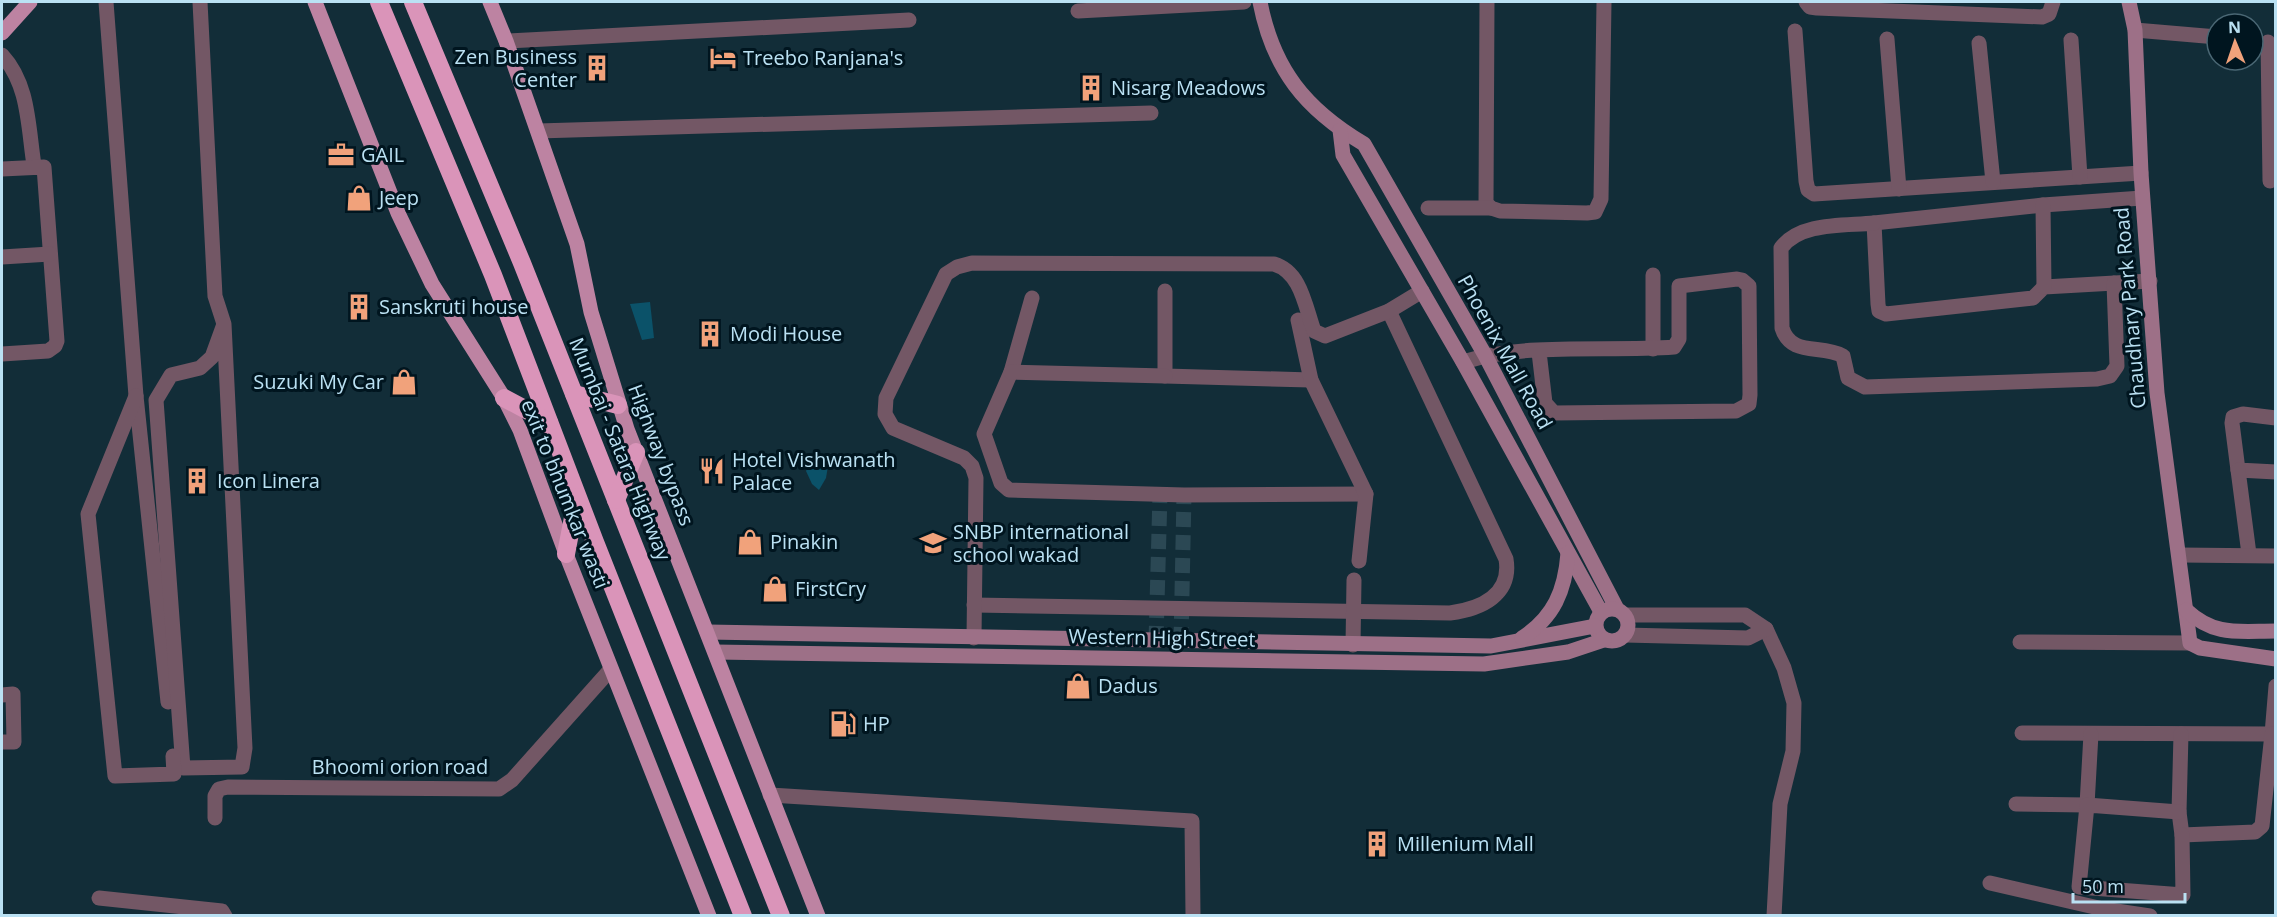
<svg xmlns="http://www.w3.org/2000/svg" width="2277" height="917" viewBox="0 0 2277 917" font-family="'Open Sans',sans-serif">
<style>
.green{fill:#0b5269}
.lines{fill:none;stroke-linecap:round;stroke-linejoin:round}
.street-tunnel{stroke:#2b4854;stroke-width:15;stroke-dasharray:15 8;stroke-linecap:butt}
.street{stroke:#735765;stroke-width:15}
.secondary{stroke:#9d7087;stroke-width:15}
.primary{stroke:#bd83a2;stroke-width:15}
.highway{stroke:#da94b9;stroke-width:18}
.labels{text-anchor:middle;stroke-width:6;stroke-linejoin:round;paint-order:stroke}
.poi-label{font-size:20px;fill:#bae1f3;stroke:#00151f;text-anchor:start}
.street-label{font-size:20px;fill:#bae1f3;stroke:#00151f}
</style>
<rect width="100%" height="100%" fill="#122d38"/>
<g class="green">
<path d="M650 302 654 338 642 340 630 304Z"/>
<path d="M822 459 828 466 826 478 819 490 812 484 806 471 810 462Z"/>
</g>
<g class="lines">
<g class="street-tunnel">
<path d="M1156 641 1160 494"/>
<path d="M1181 642 1184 495"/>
</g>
<g class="street">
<path d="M106 2 136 396 168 702"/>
<path d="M200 2 215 296 224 324 212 357 200 368 171 375 156 400 183 768 242 767 245 748 224 324"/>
<path d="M1487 2 1486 203 1491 208 1500 211 1587 213 1595 212 1601 199 1604 2"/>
<path d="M1806 2 1810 7 1817 8 2042 17 2049 14 2053 2"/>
<path d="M1078 11 1244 2"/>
<path d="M2135 30 2217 37"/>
<path d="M1795 31 1806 181 1808 190 1814 194 2141 173"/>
<path d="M1887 39 1899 189"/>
<path d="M2071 40 2080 177"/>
<path d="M506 41 909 20"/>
<path d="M2268 42 2270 181"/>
<path d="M1979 43 1993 182"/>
<path d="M2 55C29 84 28 127 34 165"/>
<path d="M538 131 1151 113"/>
<path d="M2 169 44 167 57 341 55 346 48 351 2 354"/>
<path d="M2142 198 2043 205 1874 223 1878 304 1879 311 1886 314 2033 298 2044 287 2150 281"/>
<path d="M2043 205 2044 287"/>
<path d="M1428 208H1491"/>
<path d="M1874 223C1844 226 1800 222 1781 248L1782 328C1791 357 1821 344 1843 356L1848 378 1865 387 2097 379 2110 376 2117 366 2114 283"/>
<path d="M2 257 50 254"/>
<path d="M1165 291V376L1311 380"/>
<path d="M1032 298 1011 372 984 434 1001 483 1009 490 1184 495 1366 494"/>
<path d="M1298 320 1311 380 1366 494 1359 561"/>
<path d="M1653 349V275"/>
<path d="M1463 362C1525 342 1608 352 1674 347L1679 339V286L1737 279 1742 280 1749 286 1750 395 1749 404 1736 411 1554 413 1545 403 1539 352"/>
<path d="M1011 372 1165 376"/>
<path d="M136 396 88 514 115 776 174 774 173 756"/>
<path d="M2276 418 2243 414 2233 417 2232 423 2238 470 2276 472"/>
<path d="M2238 470 2249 554"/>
<path d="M2180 555 2276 556"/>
<path d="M974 605 1450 613C1481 609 1512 595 1506 559L1389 311"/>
<path d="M1766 629 1784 668 1794 703 1793 751 1780 804 1774 916"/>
<path d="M1625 635 1748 638 1766 629 1745 615H1625"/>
<path d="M974 638 976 478 972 466 964 458 893 428 885 414 886 398 946 274 957 267 972 263 1274 264C1301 272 1305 306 1314 331L1325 336 1389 311 1422 291"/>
<path d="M2020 642 2190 643"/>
<path d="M1353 645 1354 580"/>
<path d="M2 695 13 694 14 742H2"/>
<path d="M2022 733 2272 734 2276 686"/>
<path d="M2181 734 2179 812 2182 835 2255 832 2262 826 2272 734"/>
<path d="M770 795 1192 821 1193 916"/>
<path d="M2016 804 2087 805 2091 734"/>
<path d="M2179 812 2087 805 2079 887 2183 895 2182 835"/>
<path d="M215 818V796L219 789 228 787 499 789 512 780 611 669"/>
<path d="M1990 883 2103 909 2150 916"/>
<path d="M99 898 222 911 225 916"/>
</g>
<g class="secondary">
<path d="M1260 2C1273 69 1305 109 1364 144L1485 355 1617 609"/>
<path d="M2129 2 2135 30 2141 173 2157 393 2190 643 2200 648 2276 659"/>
<path d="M1340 130 1343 155 1463 362 1601 612"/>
<circle cx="1612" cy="625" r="16"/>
<path d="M2186 610C2215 637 2239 631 2276 631"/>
<path d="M708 632 1491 646 1595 626"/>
<path d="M1522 638C1554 617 1565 591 1568 553"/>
<path d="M715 652 1484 664 1568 652 1604 640"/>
</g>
<g class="primary">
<path d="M315 2 398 213 432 284 504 398 520 430 566 554 709 916"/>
<path d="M490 2 506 41 577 244 591 312 627 429 818 916"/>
<path d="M2 33 30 2"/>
</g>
<g class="highway">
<path d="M379 2 493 275 595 542 743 916"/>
<path d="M413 2 522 263 781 916"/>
<path d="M574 394 618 405"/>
<path d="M504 398 549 422"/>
<path d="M616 500 636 452"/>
<path d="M566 554 577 497"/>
</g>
</g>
<defs>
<g id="hotel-bare" transform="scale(2.07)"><path d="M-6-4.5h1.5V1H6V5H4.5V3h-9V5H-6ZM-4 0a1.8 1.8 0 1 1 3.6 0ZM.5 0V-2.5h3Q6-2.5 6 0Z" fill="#f1a27b" stroke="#00151f" stroke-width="2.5" paint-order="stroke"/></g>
<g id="building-bare" transform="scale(2.07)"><path d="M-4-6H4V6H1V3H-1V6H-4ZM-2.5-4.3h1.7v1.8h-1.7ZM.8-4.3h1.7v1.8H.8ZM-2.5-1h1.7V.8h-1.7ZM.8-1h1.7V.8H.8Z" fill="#f1a27b" stroke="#00151f" stroke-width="2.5" paint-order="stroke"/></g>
<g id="office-bare" transform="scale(2.07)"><path d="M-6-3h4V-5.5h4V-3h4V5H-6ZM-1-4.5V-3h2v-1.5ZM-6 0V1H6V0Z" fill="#f1a27b" stroke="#00151f" stroke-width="2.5" paint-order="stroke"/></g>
<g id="shop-bare" transform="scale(2.07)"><path d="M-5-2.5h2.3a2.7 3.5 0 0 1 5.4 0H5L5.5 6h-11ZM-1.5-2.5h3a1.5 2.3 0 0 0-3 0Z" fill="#f1a27b" stroke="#00151f" stroke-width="2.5" paint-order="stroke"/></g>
<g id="restaurant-bare" transform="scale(2.07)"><path d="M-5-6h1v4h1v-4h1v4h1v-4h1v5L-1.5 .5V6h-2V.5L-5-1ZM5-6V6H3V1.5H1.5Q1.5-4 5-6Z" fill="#f1a27b" stroke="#00151f" stroke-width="2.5" paint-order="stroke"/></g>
<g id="school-bare" transform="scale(2.07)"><path d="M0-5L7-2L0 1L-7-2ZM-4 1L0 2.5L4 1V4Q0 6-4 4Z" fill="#f1a27b" stroke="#00151f" stroke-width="2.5" paint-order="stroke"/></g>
<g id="fuel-bare" transform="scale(2.07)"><path d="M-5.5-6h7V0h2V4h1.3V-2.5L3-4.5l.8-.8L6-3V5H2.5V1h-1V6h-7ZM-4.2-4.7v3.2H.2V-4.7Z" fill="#f1a27b" stroke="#00151f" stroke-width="2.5" paint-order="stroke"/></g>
</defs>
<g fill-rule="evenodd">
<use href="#hotel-bare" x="723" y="58"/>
<use href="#building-bare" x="597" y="68"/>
<use href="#building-bare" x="1091" y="88"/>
<use href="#office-bare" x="341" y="155"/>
<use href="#shop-bare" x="359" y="198"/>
<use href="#building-bare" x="359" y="307"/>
<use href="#building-bare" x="710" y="334"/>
<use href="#shop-bare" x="404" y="382"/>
<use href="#restaurant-bare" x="712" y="471"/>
<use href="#building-bare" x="197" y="481"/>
<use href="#shop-bare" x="750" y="542"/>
<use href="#school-bare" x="933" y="543"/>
<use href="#shop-bare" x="775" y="589"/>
<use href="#shop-bare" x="1078" y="686"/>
<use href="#fuel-bare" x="843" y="724"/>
<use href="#building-bare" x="1377" y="844"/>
</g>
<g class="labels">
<g class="poi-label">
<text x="577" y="64" text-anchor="end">Zen Business<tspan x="577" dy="23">Center</tspan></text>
<text x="743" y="65">Treebo Ranjana's</text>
<text x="1111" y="95">Nisarg Meadows</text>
<text x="361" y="162">GAIL</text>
<text x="379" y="205">Jeep</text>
<text x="379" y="314">Sanskruti house</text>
<text x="730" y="341">Modi House</text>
<text x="384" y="389" text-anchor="end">Suzuki My Car</text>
<text x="732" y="467">Hotel Vishwanath<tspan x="732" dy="23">Palace</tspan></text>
<text x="217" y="488">Icon Linera</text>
<text x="953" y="539">SNBP international<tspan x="953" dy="23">school wakad</tspan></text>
<text x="770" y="549">Pinakin</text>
<text x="795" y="596">FirstCry</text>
<text x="1098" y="693">Dadus</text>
<text x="863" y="731">HP</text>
<text x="1397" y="851">Millenium Mall</text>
</g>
<g class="street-label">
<text transform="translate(2130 308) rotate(-95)" y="7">Chaudhary Park Road</text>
<text transform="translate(1505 352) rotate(61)" y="7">Phoenix Mall Road</text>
<text transform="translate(620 449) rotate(68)" y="7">Mumbai - Satara Highway</text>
<text transform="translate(661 455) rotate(69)" y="7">Highway bypass</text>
<text transform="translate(565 494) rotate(68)" y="7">exit to bhumkar wasti</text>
<text transform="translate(1162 638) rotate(1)" y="7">Western High Street</text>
<text x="400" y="774">Bhoomi orion road</text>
</g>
</g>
<rect width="2277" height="917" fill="none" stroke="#bae1f3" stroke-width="6"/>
<g transform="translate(2235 42) rotate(358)"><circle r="28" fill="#00151f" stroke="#4a6774" stroke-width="1.5"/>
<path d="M0-4.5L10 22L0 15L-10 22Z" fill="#f1a27b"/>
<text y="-9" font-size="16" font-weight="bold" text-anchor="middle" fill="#bae1f3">N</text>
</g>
<path d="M2073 893v9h112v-9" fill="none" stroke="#bae1f3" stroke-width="3"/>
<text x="2082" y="893" font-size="18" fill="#bae1f3" stroke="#00151f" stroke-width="4.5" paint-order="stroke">50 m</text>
</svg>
